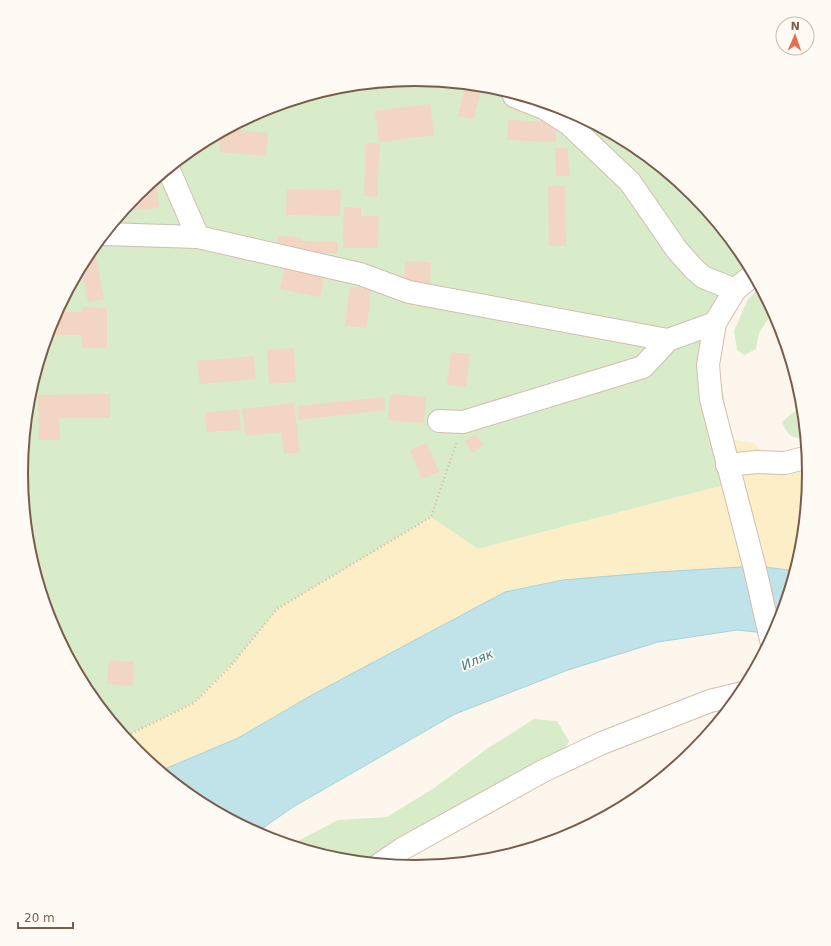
<svg xmlns="http://www.w3.org/2000/svg" width="831" height="946" viewBox="0 0 831 946" font-family="'DejaVu Sans',sans-serif">
<style>
.green{fill:#d8ecc9}
.sand{fill:#fcefc7}
.water{fill:#bfe3e8;stroke:#a5d3da}
.building{fill:#f3d5c3}
.lines{fill:none;stroke-linecap:round;stroke-linejoin:round}
.minor-casing{stroke:#d1beb0;stroke-width:24}
.path{stroke:#d9b8a5;stroke-width:2.5;stroke-dasharray:1 3;stroke-linecap:butt}
.minor{stroke:#fff;stroke-width:22}
.labels{text-anchor:middle;stroke-width:3.5;stroke-linejoin:round;paint-order:stroke}
.water-label{font-size:13px;font-style:italic;fill:#437c86;stroke:#fffaf3}
.rim{fill:none;stroke:#7a5c4d;stroke-width:2}
</style>
<rect width="100%" height="100%" fill="#fdf6ec"/>
<g class="green">
<path d="M416 79 493 86 567 109 635 145 695 194 744 254 755 276 717 319 719 369 731 439 740 481 489 546 549 570 186 730 233 663 194 703 151 724 136 752 87 692 51 624 29 550 21 473 29 396 51 322 88 254 137 194 197 145 265 108 339 86Z"/>
<path d="M761 287 774 310 759 333 756 349 744 355 737 350 734 331 748 299Z"/>
<path d="M804 407 807 439C791 438 788 436 782 422L792 413Z"/>
<path d="M534 719 557 721 569 741 561 758 375 863 338 860 290 845 338 820 387 817 434 788 488 748Z"/>
</g>
<path class="sand" d="M731 439 753 443 775 463 809 461 810 473 802 550 796 571 758 566 658 572 563 580 505 592 312 695 238 738 160 771 136 752 124 737 194 703 229 668 277 609 431 517 478 549 740 481Z"/>
<path class="water" d="M758 566 796 571 780 624 775 634 737 630 658 642 568 670 455 714 293 807 256 833 196 801 160 771 238 738 312 695 505 592 563 580 658 572Z"/>
<g class="building">
<path d="M423 79 440 81V84L423 83Z"/>
<path d="M464 89 480 93 474 119 458 116Z"/>
<path d="M430 104 434 135 379 142 375 111Z"/>
<path d="M508 120 557 122 556 142 507 140Z"/>
<path d="M226 129 268 133 266 156 219 152 221 132Z"/>
<path d="M366 143 380 144 377 197 364 196Z"/>
<path d="M555 148H568L569 176H556Z"/>
<path d="M156 178 159 207 122 212 137 194Z"/>
<path d="M565 185 566 246H549L548 186Z"/>
<path d="M287 189 341 190 340 216 286 215Z"/>
<path d="M344 207 361 208V216H379L378 248H343Z"/>
<path d="M277 236 301 237V241L338 242 337 253 277 251Z"/>
<path d="M93 247H94L104 299 88 302 82 272 77 273 88 254Z"/>
<path d="M405 261 431 262 430 286 404 285Z"/>
<path d="M285 266 325 273 320 297 280 289Z"/>
<path d="M350 287 371 289 367 328 345 326Z"/>
<path d="M83 307 107 308V348H82V335H47L51 322 57 312H82Z"/>
<path d="M294 348 296 382 269 384 267 350Z"/>
<path d="M451 352 470 354 466 387 447 385Z"/>
<path d="M254 356 256 379 200 384 197 361Z"/>
<path d="M110 394V418H59L60 440H39L38 395Z"/>
<path d="M390 394 426 397 424 423 388 420Z"/>
<path d="M384 397 385 410 299 420 298 406Z"/>
<path d="M294 403 300 452 284 454 281 432 246 436 242 409Z"/>
<path d="M239 410 241 430 207 432 205 412Z"/>
<path d="M475 434 483 445 473 453 465 441Z"/>
<path d="M427 443 439 472 422 479 410 450Z"/>
<path d="M109 660 134 662 133 686 107 684Z"/>
</g>
<g class="lines">
<g class="minor-casing">
<g id="minor">
<path d="M514 96 544 108 569 124 630 182 677 250 694 269 703 277 735 290"/>
<path d="M168 168 198 237 360 274 409 292 668 340 715 323"/>
<path d="M104 234 198 237"/>
<path d="M754 274 735 290 715 323 708 365 711 399 755 569 771 640"/>
<path d="M439 421 463 422 643 367 668 340"/>
<path d="M727 465 757 462 785 463 808 457"/>
<path d="M380 864 402 849 543 771 602 743 710 701 743 693"/>
</g>
</g>
<path class="path" d="M124 737 194 703 229 668 277 609 431 517 457 441"/>
<use href="#minor" class="minor"/>
</g>
<g class="labels">
<g class="water-label">
<text transform="translate(477 659) rotate(-24)" y="5">Иляк</text>
</g>
</g>
<path d="M0 0H831V946H0ZM28 473a387 387 0 1 1 774 0a387 387 0 1 1-774 0Z" fill="#fffaf3" fill-rule="evenodd"/>
<path class="rim" d="M28 473a387 387 0 1 1 774 0a387 387 0 1 1-774 0Z"/>
<g transform="translate(795 36) rotate(2)"><circle r="19" fill="#fffaf3" stroke="#cabbb1"/>
<path d="M0-3L7 15L0 10L-7 15Z" fill="#e76f51"/>
<text y="-6" font-size="11" font-weight="bold" text-anchor="middle" fill="#7a5c4d">N</text>
</g>
<path d="M18 922v6h55v-6" fill="none" stroke="#7a5c4d" stroke-width="2"/>
<text x="24" y="922" font-size="12" fill="#7a5c4d" stroke="#fffaf3" stroke-width="3" paint-order="stroke">20 m</text>
</svg>
